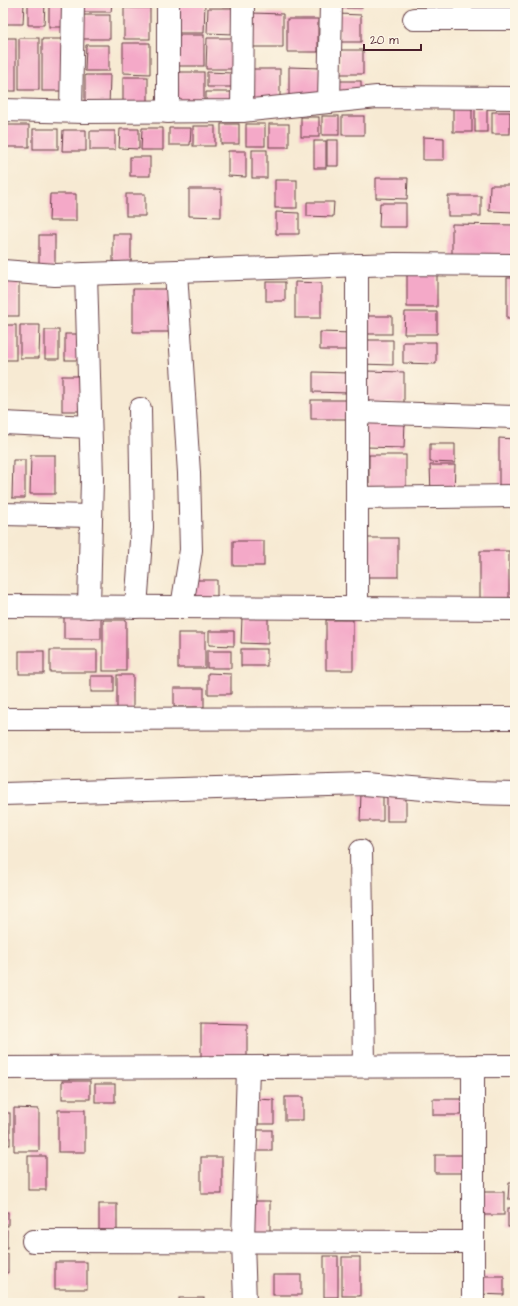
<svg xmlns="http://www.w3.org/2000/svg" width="518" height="1306" viewBox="0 0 518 1306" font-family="'Architects Daughter',sans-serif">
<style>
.building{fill:#f4a9c8}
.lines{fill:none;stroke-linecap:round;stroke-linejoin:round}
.minor-casing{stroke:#643d44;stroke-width:24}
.minor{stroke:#fff;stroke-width:22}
</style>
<rect width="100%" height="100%" fill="#fcf5e5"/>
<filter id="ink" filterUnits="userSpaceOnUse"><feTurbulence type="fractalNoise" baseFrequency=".025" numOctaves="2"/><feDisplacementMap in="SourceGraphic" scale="8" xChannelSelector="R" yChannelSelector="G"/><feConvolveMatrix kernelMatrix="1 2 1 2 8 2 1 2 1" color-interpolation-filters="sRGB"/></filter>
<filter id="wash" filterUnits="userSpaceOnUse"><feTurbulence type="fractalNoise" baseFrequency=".012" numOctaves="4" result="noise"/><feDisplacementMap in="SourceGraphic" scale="16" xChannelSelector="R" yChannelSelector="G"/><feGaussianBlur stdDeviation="0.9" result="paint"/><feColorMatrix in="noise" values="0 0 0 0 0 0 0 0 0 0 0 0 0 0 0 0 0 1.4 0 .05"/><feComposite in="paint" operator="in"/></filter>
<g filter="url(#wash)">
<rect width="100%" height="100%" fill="#f7ead3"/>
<g id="blocks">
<g class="building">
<path d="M6 3H24L23 24H6Z"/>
<path d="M28 3H45L44 25H28Z"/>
<rect x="49" y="3" width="20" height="24"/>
<path d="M79 3H112L111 12H79Z"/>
<path d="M176 3 205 4 204 33H176Z"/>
<rect x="208" y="3" width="26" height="2"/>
<rect x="340" y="3" width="22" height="5"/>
<path d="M506 3H515V9L506 8Z"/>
<rect x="124" y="8" width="26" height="31"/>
<path d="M208 8H234L233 34 207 33Z"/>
<path d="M252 13 283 14V47H252Z"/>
<path d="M339 14 361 15V42H339Z"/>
<rect x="83" y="15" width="27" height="24"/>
<rect x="287" y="19" width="31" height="33"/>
<rect x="175" y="35" width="29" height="31"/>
<rect x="3" y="38" width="13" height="53"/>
<rect x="19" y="38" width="20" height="52"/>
<path d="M207 38H233V69H206Z"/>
<rect x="42" y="39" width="26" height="52"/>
<path d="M123 43H150V74L123 73Z"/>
<path d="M86 45H109V71H85Z"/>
<rect x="340" y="50" width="23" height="24"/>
<path d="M289 67 321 68V100H289Z"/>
<rect x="253" y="69" width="27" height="36"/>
<rect x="174" y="72" width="30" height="32"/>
<path d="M207 72 232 73V87H207Z"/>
<path d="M85 75H110L109 107H85Z"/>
<rect x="123" y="77" width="25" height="31"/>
<rect x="338" y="81" width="23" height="16"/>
<path d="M206 92H233L232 108H206Z"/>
<rect x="453" y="107" width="19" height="25"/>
<rect x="475" y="109" width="12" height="23"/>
<rect x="492" y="112" width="18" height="22"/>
<rect x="322" y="116" width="17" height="19"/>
<rect x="342" y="116" width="22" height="19"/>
<rect x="301" y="117" width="18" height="20"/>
<rect x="221" y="124" width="18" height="20"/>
<rect x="246" y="124" width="19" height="22"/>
<rect x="269" y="124" width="20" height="23"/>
<rect x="3" y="125" width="26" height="22"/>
<rect x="193" y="126" width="22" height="20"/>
<path d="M142 128H163V150H141Z"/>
<path d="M169 128H191L190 145H169Z"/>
<rect x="33" y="129" width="25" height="20"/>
<path d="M120 129H139V149L119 148Z"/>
<path d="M63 130H86V151H62Z"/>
<rect x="90" y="131" width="25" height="19"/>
<path d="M423 137 444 138V160H423Z"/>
<rect x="327" y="140" width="11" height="26"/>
<rect x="314" y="141" width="12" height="27"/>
<rect x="252" y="150" width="15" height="28"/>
<path d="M228 151H246V177L228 176Z"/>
<rect x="130" y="157" width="20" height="19"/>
<path d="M376 178H408L407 199 376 198Z"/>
<rect x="275" y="180" width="22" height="28"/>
<path d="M490 185H515V212L489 211Z"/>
<path d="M189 189H221V217L189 216Z"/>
<path d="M50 194H76V221H49Z"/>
<rect x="126" y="194" width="19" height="22"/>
<rect x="448" y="196" width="33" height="20"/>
<path d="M307 202H334L333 217 307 216Z"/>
<path d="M380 203H406V227H379Z"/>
<path d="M276 212 299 213V234H276Z"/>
<path d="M452 224 515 225V260H452Z"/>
<rect x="113" y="234" width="18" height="37"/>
<rect x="39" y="235" width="16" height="35"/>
<rect x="407" y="273" width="30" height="34"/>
<rect x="507" y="278" width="8" height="40"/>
<rect x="3" y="282" width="16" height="34"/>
<rect x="266" y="282" width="19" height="19"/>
<path d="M295 282 321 283V318H295Z"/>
<path d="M133 289H171L170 332H133Z"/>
<path d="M405 312H437V334H404Z"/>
<rect x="361" y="316" width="31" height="18"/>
<rect x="3" y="325" width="13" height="35"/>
<path d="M20 325H40L39 358H20Z"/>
<rect x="45" y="330" width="14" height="29"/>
<path d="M320 332 352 333V350H320Z"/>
<rect x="65" y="334" width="17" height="26"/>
<path d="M361 340H393V365L361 364Z"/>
<path d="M403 342H436V364L403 363Z"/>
<path d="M365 371 404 372V403H365Z"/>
<path d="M313 372 349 373 348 393 313 392Z"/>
<rect x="62" y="376" width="20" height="35"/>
<rect x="311" y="400" width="37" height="19"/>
<path d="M366 421H405L404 448 366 447Z"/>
<path d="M499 438 515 439V493H499Z"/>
<path d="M430 444H455V463L430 462Z"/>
<path d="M31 455H55V494H30Z"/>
<rect x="369" y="455" width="37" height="37"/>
<path d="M13 460H25V498H12Z"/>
<path d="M430 465H455L454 494H431Z"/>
<rect x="368" y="538" width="30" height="39"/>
<rect x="233" y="541" width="31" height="25"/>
<rect x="480" y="551" width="29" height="48"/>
<rect x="192" y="580" width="25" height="24"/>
<rect x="64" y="616" width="37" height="23"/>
<path d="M242 617H268V644L241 643Z"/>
<rect x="103" y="620" width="23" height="51"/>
<rect x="326" y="620" width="27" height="50"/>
<path d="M209 631H234V646L209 645Z"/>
<rect x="178" y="633" width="27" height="35"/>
<rect x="241" y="649" width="26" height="17"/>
<rect x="50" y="650" width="47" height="22"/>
<rect x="19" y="651" width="25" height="23"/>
<rect x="207" y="651" width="24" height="17"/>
<path d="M208 673 231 674V694H208Z"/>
<rect x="117" y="675" width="16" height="36"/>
<rect x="91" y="676" width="23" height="16"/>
<rect x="174" y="688" width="30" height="19"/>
<path d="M361 793H383V821H360Z"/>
<rect x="387" y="794" width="19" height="27"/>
<path d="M201 1023 247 1024V1062H201Z"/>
<rect x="513" y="1038" width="2" height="20"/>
<rect x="62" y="1081" width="28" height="18"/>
<rect x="95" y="1084" width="20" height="18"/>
<rect x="285" y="1097" width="18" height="23"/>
<path d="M258 1099 274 1100V1124H258Z"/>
<rect x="433" y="1099" width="32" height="16"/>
<path d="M14 1108 39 1109V1151H14Z"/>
<rect x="58" y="1110" width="27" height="42"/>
<rect x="3" y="1113" width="7" height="32"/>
<rect x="256" y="1130" width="16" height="21"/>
<rect x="435" y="1155" width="31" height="18"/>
<rect x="28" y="1156" width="18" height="34"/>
<rect x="201" y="1157" width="21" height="37"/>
<path d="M509 1183H515V1199H508Z"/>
<rect x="476" y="1192" width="28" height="23"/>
<rect x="249" y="1201" width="21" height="37"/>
<rect x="99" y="1204" width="18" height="31"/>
<rect x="508" y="1208" width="7" height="19"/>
<rect x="3" y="1212" width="5" height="14"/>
<rect x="3" y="1230" width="4" height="19"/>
<path d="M3 1254H8V1273L3 1272Z"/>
<rect x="324" y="1256" width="14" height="41"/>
<rect x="342" y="1257" width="18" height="39"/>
<rect x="55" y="1262" width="32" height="27"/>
<rect x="273" y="1275" width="28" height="20"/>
<path d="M479 1276H504V1295L479 1294Z"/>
<rect x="179" y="1298" width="25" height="5"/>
</g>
</g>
</g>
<g filter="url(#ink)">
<use href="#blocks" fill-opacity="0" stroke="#643d44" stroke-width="1"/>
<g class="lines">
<g class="minor-casing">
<g id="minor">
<path d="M414 19H515"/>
<path d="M329 102 331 3"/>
<path d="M3 110 84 112 242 111 377 97 515 98"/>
<path d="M71 111 73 3"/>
<path d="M242 111 243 3"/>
<path d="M168 112V3"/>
<path d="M357 265V608"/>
<path d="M3 271 55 275 395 264 515 265"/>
<path d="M176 272 189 473 191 550 182 607"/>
<path d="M86 274 92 478 89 607"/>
<path d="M357 412 515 417"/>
<path d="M3 423 90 427"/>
<path d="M357 498 515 496"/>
<path d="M3 514 91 516"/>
<path d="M3 606 515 609"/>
<path d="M136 607 142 527 140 409"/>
<path d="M3 719 515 718"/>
<path d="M3 794 364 784 472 793 515 794"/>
<path d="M361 851 364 1066"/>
<path d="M3 1068 515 1066"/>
<path d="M33 1241 473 1242"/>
<path d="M245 1303 243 1241 248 1067"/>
<path d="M473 1303V1066"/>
</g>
</g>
<use href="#minor" class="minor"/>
</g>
</g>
<rect width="518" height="1306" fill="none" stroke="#fcf5e5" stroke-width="16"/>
<path d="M364 44v6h57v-6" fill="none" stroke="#4a1f2b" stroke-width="2"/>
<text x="370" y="44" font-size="12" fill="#4a1f2b" stroke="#fcf5e5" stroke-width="3" paint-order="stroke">20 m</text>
</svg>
